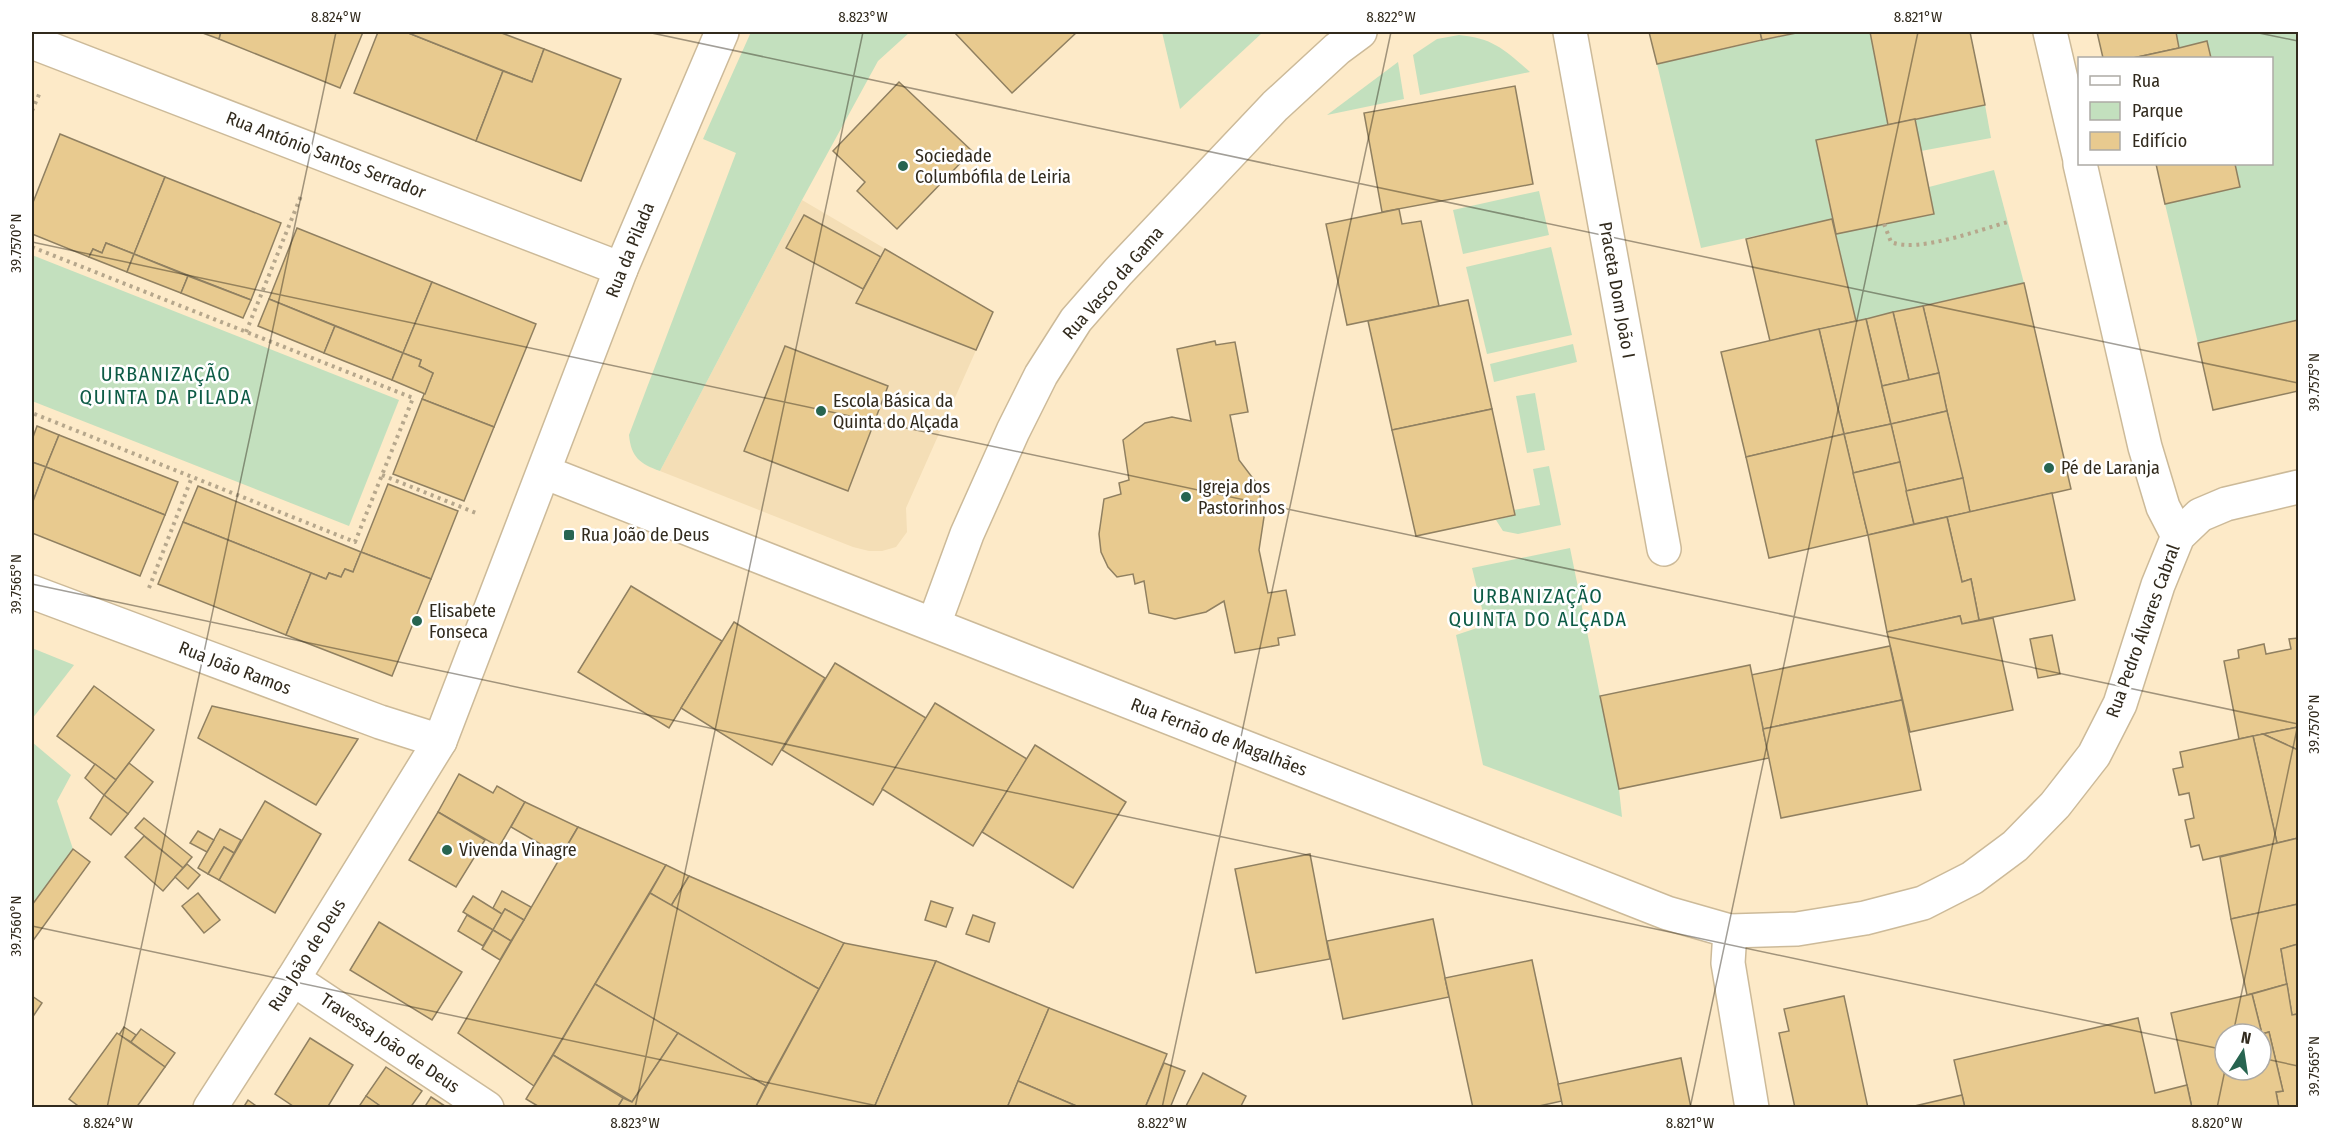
<svg xmlns="http://www.w3.org/2000/svg" width="2330" height="1139" viewBox="0 0 2330 1139" font-family="'Fira Sans Condensed',sans-serif">
<style>
.built{fill:#f4deb6}
.green{fill:#c3e0be}
.building{fill:#e8ca8f;stroke:#908061;stroke-width:1.5;fill-rule:evenodd}
.lines{fill:none;stroke-linecap:round;stroke-linejoin:round}
.minor-casing{stroke:#ccba99;stroke-width:36}
.path{stroke:#b6a78c;stroke-width:4;stroke-dasharray:3 4.5;stroke-linecap:butt}
.minor{stroke:#fff;stroke-width:33}
.ticks{fill:none;stroke:#312a1d;stroke-width:1.5;stroke-opacity:0.45}
.poi-dot{fill:#276450;stroke:#fff;stroke-width:2}
.labels{text-anchor:middle;stroke-width:5;stroke-linejoin:round;paint-order:stroke}
.street-label{font-size:18px;fill:#312a1d;stroke:#fff}
.poi-label{font-size:18px;fill:#312a1d;stroke:#fff;text-anchor:start}
.neighbourhood-label{font-size:20px;letter-spacing:1.5px;fill:#0d5b46;stroke:#fff}
.neatline{fill:none;stroke:#312a1d;stroke-width:2}
.ticks-label{font-size:15px;text-anchor:middle;fill:#312a1d}
</style>
<rect width="100%" height="100%" fill="#fdeac8"/>
<path class="built" d="M802 200 993 312 906 508 907 532 896 547 882 551H869L853 547 660 471Z"/>
<g class="green">
<path d="M751 32H910L878 61 802 200 660 471C640 464 631 457 629 435L736 153 703 139Z"/>
<path d="M1162 32H1262V33L1180 109Z"/>
<path d="M1802 32H1870L1888 125 1816 140 1832 219 1701 248 1657 64Z"/>
<path d="M2176 32H2298V320L2198 343 2165 204 2240 187 2235 164H2272V58H2211L2207 42 2179 48Z"/>
<path d="M1459 35C1493 38 1505 50 1530 72L1420 95 1413 55 1437 39Z"/>
<path d="M1398 62 1404 99 1327 115Z"/>
<path d="M1985 105 1991 138 1921 151 1915 119Z"/>
<path d="M1994 170 2024 283 1856 321 1836 234 1934 214 1929 187Z"/>
<path d="M1539 191 1549 235 1463 254 1453 210Z"/>
<path d="M1551 247 1572 335 1487 354 1466 267Z"/>
<path d="M32 255 399 400 349 526 32 401Z"/>
<path d="M1573 344 1577 362 1494 382 1490 364Z"/>
<path d="M1535 393 1545 450 1527 453 1516 396Z"/>
<path d="M1549 466 1561 525 1518 534 1503 531 1496 520 1515 515 1514 510 1540 505 1533 469Z"/>
<path d="M1570 548 1619 789 1622 817 1483 765 1456 635 1486 625 1472 568Z"/>
<path d="M32 648 74 665 32 719Z"/>
<path d="M32 742 71 775 57 801 73 849 32 905Z"/>
</g>
<g class="building">
<path d="M200 32H221L219 39Z"/>
<path d="M221 32H363L340 88 219 39Z"/>
<path d="M378 32H406L503 71 476 141 354 93Z"/>
<path d="M406 32H499L544 49 532 82Z"/>
<path d="M954 32H1077L1012 93Z"/>
<path d="M1649 32H1760L1762 40 1657 64Z"/>
<path d="M1760 32H1801L1762 40Z"/>
<path d="M1870 32H1970L1985 105 1888 125Z"/>
<path d="M2097 32H2176L2179 48 2133 58H2103Z"/>
<path d="M2207 41 2211 58H2133L2179 48Z"/>
<path d="M544 49 621 79 581 181 476 141 503 71 532 82Z"/>
<path d="M899 82 972 151 897 229 857 191 865 182 833 151Z"/>
<path d="M1515 86 1533 184 1382 212 1364 113Z"/>
<path d="M1915 119 1934 214 1836 234 1816 140Z"/>
<path d="M60 134 165 177 134 254 106 243 102 253 93 249 89 257 32 234V205Z"/>
<path d="M2156 164H2235L2240 187 2165 204Z"/>
<path d="M165 177 281 223 251 300 134 254Z"/>
<path d="M1399 209 1402 224 1421 221 1439 306 1347 325 1326 224Z"/>
<path d="M804 215 881 257 863 289 786 248Z"/>
<path d="M1832 219 1856 321 1770 341 1746 239Z"/>
<path d="M297 228 432 282 403 353 269 299Z"/>
<path d="M106 243 134 254 127 272 89 257 93 249 102 253Z"/>
<path d="M885 249 993 312 976 350 856 303Z"/>
<path d="M134 254 188 276 181 293 127 272Z"/>
<path d="M188 276 251 300 243 318 181 293Z"/>
<path d="M432 282 536 324 494 427 422 399 433 373 419 366 421 360 403 353Z"/>
<path d="M2024 283 2071 489 1970 512 1923 306Z"/>
<path d="M269 299 335 326 324 353 258 326Z"/>
<path d="M1468 300 1492 409 1392 430 1368 321Z"/>
<path d="M1923 306 1939 373 1909 380 1893 312Z"/>
<path d="M1893 312 1909 380 1882 386 1866 319Z"/>
<path d="M1866 319 1891 424 1844 434 1819 329Z"/>
<path d="M2298 320V391L2213 410 2198 343Z"/>
<path d="M335 326 403 353 392 380 324 353Z"/>
<path d="M1819 329 1844 434 1746 457 1721 352Z"/>
<path d="M1215 341 1216 345 1235 342 1248 412 1230 415 1239 460 1258 485 1264 517 1259 550 1268 593 1286 590 1295 635 1278 638 1279 645 1235 653 1224 601 1206 612 1175 619 1149 613 1144 581 1135 584 1133 574 1117 577 1108 567 1101 552 1099 534 1104 499 1121 494 1119 483 1129 480 1123 440 1145 423 1172 417 1191 421 1177 349Z"/>
<path d="M785 346 888 386 848 491 744 451Z"/>
<path d="M403 353 421 360 419 366 433 373 425 394 392 380Z"/>
<path d="M1939 373 1947 411 1891 424 1882 386Z"/>
<path d="M422 399 494 427 464 501 393 474Z"/>
<path d="M1492 409 1515 515 1416 536 1392 430Z"/>
<path d="M1947 411 1963 478 1906 491 1891 424Z"/>
<path d="M1891 424 1900 462 1853 473 1844 434Z"/>
<path d="M37 426 59 435 46 467 32 462V440Z"/>
<path d="M1844 434 1868 535 1769 558 1746 457Z"/>
<path d="M59 435 178 482 165 515 46 467Z"/>
<path d="M32 462 46 467 32 504Z"/>
<path d="M1900 462 1914 524 1868 535 1853 473Z"/>
<path d="M46 467 165 515 140 576 32 533V504Z"/>
<path d="M1963 478 1970 512 1914 524 1906 491Z"/>
<path d="M388 484 458 511 431 579 361 552Z"/>
<path d="M198 486 361 552 353 572 345 569 341 577 329 573 326 579 183 522Z"/>
<path d="M2052 493 2075 600 1979 620 1971 579 1962 582 1947 517Z"/>
<path d="M1947 517 1962 582 1971 579 1979 620 1962 624 1960 616 1887 632 1868 535Z"/>
<path d="M183 522 311 573 286 635 158 584Z"/>
<path d="M361 552 431 579 392 676 286 635 311 573 326 579 329 573 341 577 345 569 353 572Z"/>
<path d="M631 586 722 641 669 728 578 672Z"/>
<path d="M1960 616 1962 624 1993 618 2013 710 1910 732 1887 632Z"/>
<path d="M734 622 825 678 772 765 681 708Z"/>
<path d="M2052 635 2060 674 2038 678 2030 639Z"/>
<path d="M2298 638V727L2239 739 2224 661 2239 658 2238 650 2264 644 2266 654 2291 649 2289 639Z"/>
<path d="M1890 646 1902 700 1763 729 1751 675Z"/>
<path d="M835 663 926 718 873 805 782 750Z"/>
<path d="M1750 665 1769 758 1619 789 1600 696Z"/>
<path d="M94 686 154 730 116 780 57 736Z"/>
<path d="M1902 700 1921 790 1781 818 1763 729Z"/>
<path d="M935 703 1027 759 973 846 882 789Z"/>
<path d="M212 706 358 739 316 805 198 738Z"/>
<path d="M2298 727V750L2263 734Z"/>
<path d="M2263 734 2298 750V838L2277 843 2253 736Z"/>
<path d="M2253 736 2277 843 2203 860 2199 845 2191 847 2185 820 2194 818 2189 793 2179 795 2173 769 2183 767 2180 752Z"/>
<path d="M1035 745 1126 802 1073 888 982 832Z"/>
<path d="M129 763 153 782 128 814 104 795Z"/>
<path d="M95 764 116 780 104 795 85 778Z"/>
<path d="M459 774 493 793 497 786 525 802 499 847 438 812Z"/>
<path d="M104 795 128 814 111 835 90 818Z"/>
<path d="M265 801 321 834 275 913 219 880Z"/>
<path d="M525 802 578 827 561 856 511 827Z"/>
<path d="M438 812 485 840 456 887 409 860Z"/>
<path d="M144 818 192 857 183 868 135 828Z"/>
<path d="M578 827 666 865 534 1086 458 1033Z"/>
<path d="M220 829 241 840 234 853 224 847 208 874 198 868Z"/>
<path d="M198 831 214 840 207 852 190 843Z"/>
<path d="M144 836 183 868 163 891 125 857Z"/>
<path d="M2298 838V904L2231 919 2220 857Z"/>
<path d="M224 847 234 853 219 880 208 874Z"/>
<path d="M73 849 90 862 32 942V905Z"/>
<path d="M1310 854 1330 959 1256 973 1235 869Z"/>
<path d="M187 864 200 875 188 889 175 877Z"/>
<path d="M666 865 689 876 671 906 650 893Z"/>
<path d="M689 876 844 943 819 989 671 906Z"/>
<path d="M502 891 531 907 524 920 505 909 502 914 493 908Z"/>
<path d="M198 893 220 920 204 933 182 906Z"/>
<path d="M650 893 819 989 766 1086 595 984Z"/>
<path d="M473 896 502 914 493 930 463 912Z"/>
<path d="M931 901 953 908 946 927 925 920Z"/>
<path d="M2298 904V944L2281 949 2287 984 2247 995 2231 919Z"/>
<path d="M505 909 524 920 511 941 493 930Z"/>
<path d="M467 915 493 930 483 946 458 931Z"/>
<path d="M973 915 995 923 989 942 966 934Z"/>
<path d="M1433 919 1449 997 1343 1019 1327 941Z"/>
<path d="M379 922 462 972 432 1020 350 970Z"/>
<path d="M493 930 511 941 500 960 482 949Z"/>
<path d="M844 943 936 961 874 1108H755Z"/>
<path d="M2298 944V1014L2292 1015 2281 949Z"/>
<path d="M1532 960 1562 1101 1530 1108H1473L1445 978Z"/>
<path d="M936 961 1049 1008 1007 1108H874Z"/>
<path d="M595 984 678 1033 632 1102 553 1055Z"/>
<path d="M2287 984 2292 1015 2298 1014V1108H2279L2276 1092 2283 1091 2269 1032 2262 1034 2252 994Z"/>
<path d="M2252 994 2262 1034 2269 1032 2283 1091 2276 1092 2279 1108H2192L2171 1013ZM2225 1034H2261V1070H2225Z"/>
<path d="M32 996 42 1003 32 1018Z"/>
<path d="M1844 996 1868 1108H1795L1779 1033 1789 1031 1784 1009Z"/>
<path d="M1049 1008 1167 1054 1145 1108H1081L1018 1081Z"/>
<path d="M2138 1018 2155 1093 2187 1085 2192 1108H1965L1954 1060Z"/>
<path d="M124 1027 136 1035 131 1042 119 1035Z"/>
<path d="M141 1029 175 1053 165 1067 131 1042Z"/>
<path d="M117 1033 165 1067 136 1108H81L69 1099Z"/>
<path d="M678 1033 766 1086 755 1108H617L623 1098 632 1102Z"/>
<path d="M310 1038 353 1065 327 1108H296L275 1094Z"/>
<path d="M553 1055 623 1098 617 1108H541L526 1099Z"/>
<path d="M1681 1058 1691 1108H1563L1558 1084Z"/>
<path d="M1164 1063 1185 1071 1170 1108H1145Z"/>
<path d="M386 1067 422 1091 410 1108H383L366 1096Z"/>
<path d="M1203 1073 1246 1096 1240 1108H1185Z"/>
<path d="M1018 1081 1081 1108H1007Z"/>
<path d="M1962 1095 1965 1108H1906Z"/>
<path d="M366 1096 383 1108H358Z"/>
<path d="M431 1097 448 1108H424Z"/>
<path d="M248 1100 259 1108H243Z"/>
</g>
<g class="lines">
<g class="minor-casing">
<g id="minor">
<path d="M1570 32 1664 549"/>
<path d="M2050 32 2080 160"/>
<path d="M32 42 621 269"/>
<path d="M2080 164 2145 447 2163 507 2178 536"/>
<path d="M544 472 1667 913 1730 931 1797 929 1865 918 1923 903 1972 878 2015 846 2055 805 2094 755 2120 704 2158 585 2178 536 2200 515 2226 504 2298 487"/>
<path d="M32 592 380 722 440 741"/>
<path d="M934 624 967 534 1013 431 1041 375 1076 320 1118 272 1275 106 1337 49 1360 32"/>
<path d="M1730 931 1728 963 1752 1108"/>
<path d="M293 979 487 1108"/>
<path d="M210 1108 293 979 440 741 621 269 722 32"/>
</g>
</g>
<g class="path">
<path d="M32 111 40 92"/>
<path d="M1884 224 1891 242C1918 253 1979 230 2008 222"/>
<path d="M32 247 413 398 355 542 32 413"/>
<path d="M246 332 301 196"/>
<path d="M382 475 476 513"/>
<path d="M149 588 192 477"/>
</g>
<use href="#minor" class="minor"/>
</g>
<path class="ticks" d="M647 32 2298 383M2254 32 2298 41M32 242 2298 724M32 584 2225 1050M32 926 887 1108M2233 1034 2298 724M2261 1058 2298 1066M107 1108 336 32M635 1108 863 32M1162 1108 1391 32M1690 1108 1918 32M2217 1108 2225 1070"/>
<g class="poi-dot">
<circle cx="903" cy="166" r="6"/>
<circle cx="821" cy="411" r="6"/>
<circle cx="2049" cy="468" r="6"/>
<circle cx="1186" cy="497" r="6"/>
<rect x="563" y="529" width="12" height="12" rx="3"/>
<circle cx="417" cy="621" r="6"/>
<circle cx="447" cy="850" r="6"/>
</g>
<g class="labels">
<g class="street-label">
<text transform="translate(326 155) rotate(21)" y="6">Rua António Santos Serrador</text>
<text transform="translate(630 250) rotate(-68)" y="6">Rua da Pilada</text>
<text transform="translate(1113 283) rotate(-49)" y="6">Rua Vasco da Gama</text>
<text transform="translate(1617 290) rotate(80)" y="6">Praceta Dom João I</text>
<text transform="translate(2143 631) rotate(-70)" y="6">Rua Pedro Álvares Cabral</text>
<text transform="translate(235 668) rotate(21)" y="6">Rua João Ramos</text>
<text transform="translate(1219 737) rotate(21)" y="6">Rua Fernão de Magalhães</text>
<text transform="translate(307 955) rotate(-58)" y="6">Rua João de Deus</text>
<text transform="translate(390 1043) rotate(34)" y="6">Travessa João de Deus</text>
</g>
<g class="poi-label">
<text x="915" y="162">Sociedade<tspan x="915" dy="21">Columbófila de Leiria</tspan></text>
<text x="833" y="407">Escola Básica da<tspan x="833" dy="21">Quinta do Alçada</tspan></text>
<text x="2061" y="474">Pé de Laranja</text>
<text x="1198" y="493">Igreja dos<tspan x="1198" dy="21">Pastorinhos</tspan></text>
<text x="581" y="541">Rua João de Deus</text>
<text x="429" y="617">Elisabete<tspan x="429" dy="21">Fonseca</tspan></text>
<text x="459" y="856">Vivenda Vinagre</text>
</g>
<g class="neighbourhood-label">
<text x="166" y="381">URBANIZAÇÃO<tspan x="166" dy="23">QUINTA DA PILADA</tspan></text>
<text x="1538" y="603">URBANIZAÇÃO<tspan x="1538" dy="23">QUINTA DO ALÇADA</tspan></text>
</g>
</g>
<rect width="2330" height="1139" fill="none" stroke="#ffffff" stroke-width="66"/>
<rect x="2078" y="57" width="195" height="108" fill="#ffffff" stroke="#adaaa5" stroke-width="1.5"/>
<rect x="2090" y="76" width="30" height="9" fill="#ffffff" stroke="#adaaa5" stroke-width="1.5"/>
<text x="2132" y="87" font-size="18" fill="#312a1d">Rua</text>
<rect x="2090" y="102" width="30" height="18" fill="#c3e0be" stroke="#adaaa5" stroke-width="1.5"/>
<text x="2132" y="117" font-size="18" fill="#312a1d">Parque</text>
<rect x="2090" y="132" width="30" height="18" fill="#e8ca8f" stroke="#adaaa5" stroke-width="1.5"/>
<text x="2132" y="147" font-size="18" fill="#312a1d">Edifício</text>
<g transform="translate(2243 1052) rotate(12)"><circle r="28" fill="#ffffff" stroke="#adaaa5" stroke-width="1.5"/>
<path d="M0-4.5L10 22L0 15L-10 22Z" fill="#276450"/>
<text y="-9" font-size="16" font-weight="bold" text-anchor="middle" fill="#312a1d">N</text>
</g>
<rect x="33" y="33" width="2264" height="1073" class="neatline"/>
<g class="ticks-label">
<text x="336" y="22">8.824°W</text>
<text x="863" y="22">8.823°W</text>
<text x="1391" y="22">8.822°W</text>
<text x="1918" y="22">8.821°W</text>
<text transform="translate(16 243) rotate(-90)" y="5">39.7570°N</text>
<text transform="translate(2314 382) rotate(-90)" y="5">39.7575°N</text>
<text transform="translate(16 584) rotate(-90)" y="5">39.7565°N</text>
<text transform="translate(2314 724) rotate(-90)" y="5">39.7570°N</text>
<text transform="translate(16 926) rotate(-90)" y="5">39.7560°N</text>
<text transform="translate(2314 1066) rotate(-90)" y="5">39.7565°N</text>
<text x="108" y="1128">8.824°W</text>
<text x="635" y="1128">8.823°W</text>
<text x="1162" y="1128">8.822°W</text>
<text x="1690" y="1128">8.821°W</text>
<text x="2217" y="1128">8.820°W</text>
</g>
</svg>
